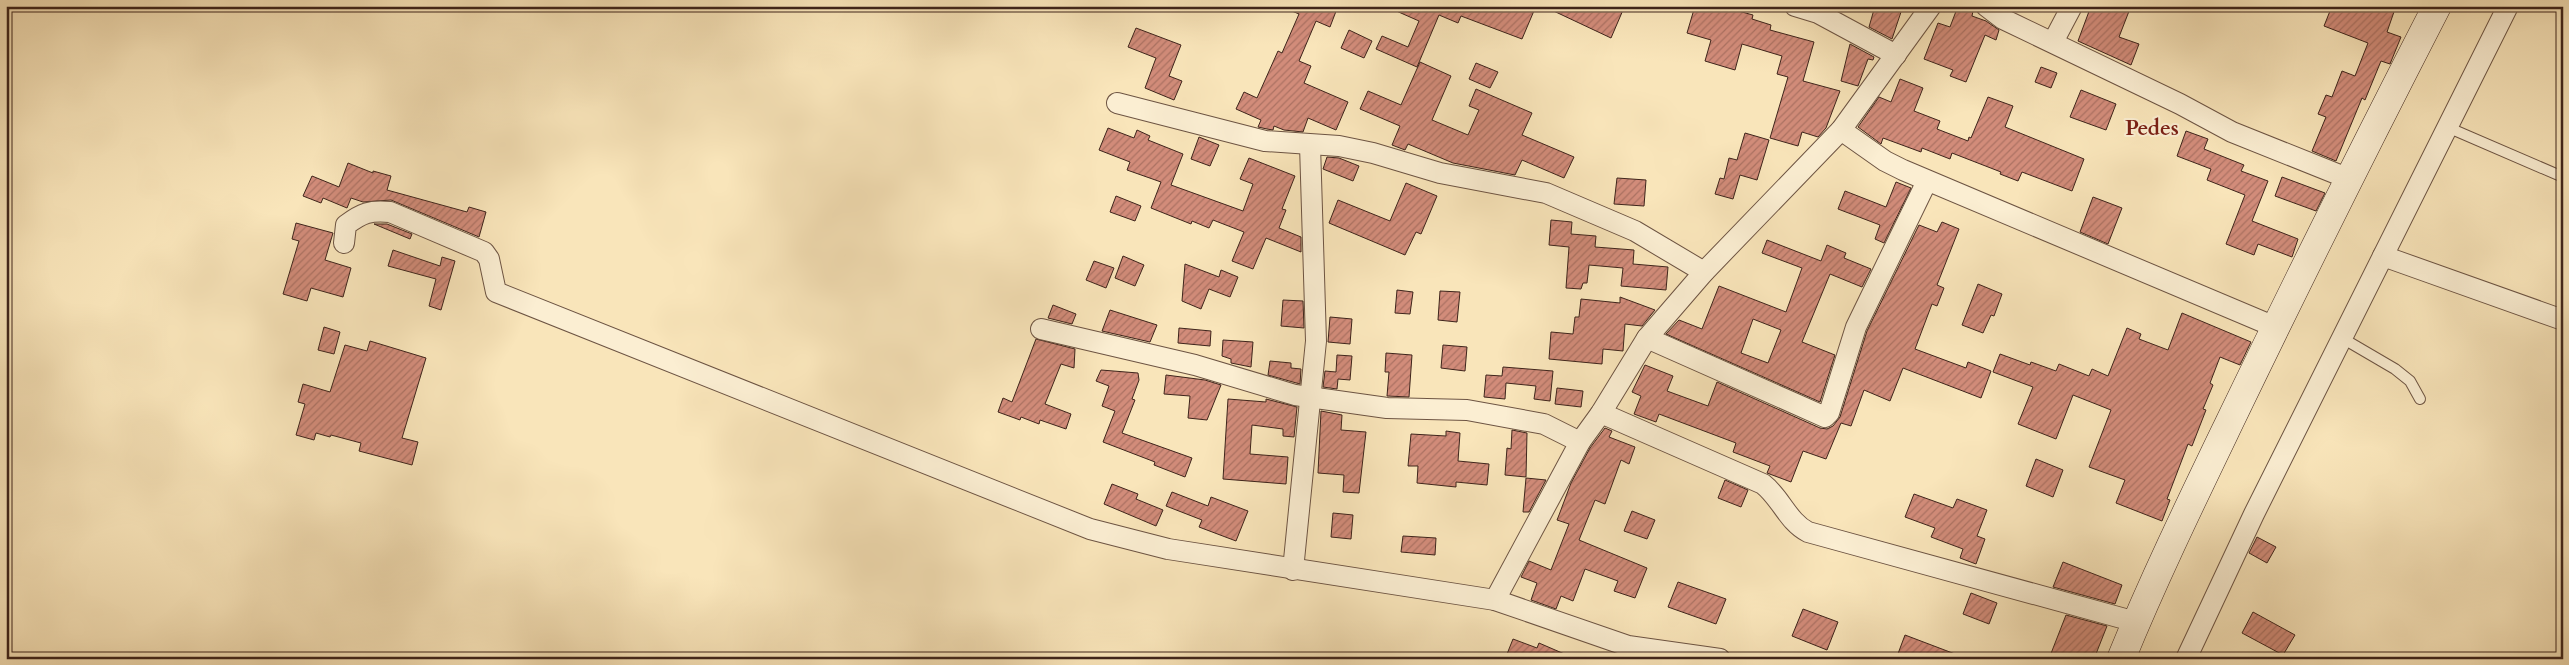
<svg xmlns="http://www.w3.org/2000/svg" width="2569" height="665" viewBox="0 0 2569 665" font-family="Cardo,serif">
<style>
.building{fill:url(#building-hatch);stroke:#3e241b;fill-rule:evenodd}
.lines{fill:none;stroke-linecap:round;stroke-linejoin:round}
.lane-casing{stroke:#6d5443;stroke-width:12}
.street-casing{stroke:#6d5443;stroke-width:22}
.secondary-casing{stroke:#3e241b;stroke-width:29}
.lane{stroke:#fbeed2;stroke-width:10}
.street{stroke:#fbeed2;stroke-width:20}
.secondary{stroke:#fbeed2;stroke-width:28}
.labels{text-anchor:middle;stroke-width:4;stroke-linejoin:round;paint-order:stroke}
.district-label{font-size:22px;font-weight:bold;fill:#7a1f14;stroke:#fbeed2}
</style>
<defs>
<pattern id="building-hatch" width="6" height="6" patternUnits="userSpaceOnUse" patternTransform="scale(1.25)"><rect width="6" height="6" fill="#d28c7a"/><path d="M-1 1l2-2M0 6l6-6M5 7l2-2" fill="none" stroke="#ac7263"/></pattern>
</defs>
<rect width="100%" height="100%" fill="#f9e5ba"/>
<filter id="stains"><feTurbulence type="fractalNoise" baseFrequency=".004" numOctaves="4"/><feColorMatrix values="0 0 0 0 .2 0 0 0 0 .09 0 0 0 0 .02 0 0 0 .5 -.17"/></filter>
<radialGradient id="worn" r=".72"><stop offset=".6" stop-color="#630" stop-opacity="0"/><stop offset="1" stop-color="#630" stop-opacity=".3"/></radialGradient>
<g class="building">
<path d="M1280 6H1338L1330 27 1316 21 1299 61 1311 66 1304 83 1348 102 1336 130 1308 118 1303 132 1284 130 1274 126 1273 130 1267 129 1258 127 1261 120 1236 109 1244 92 1257 98 1278 51 1282 53 1299 14Z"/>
<path d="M1385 6H1536L1522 39 1461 16 1458 23 1439 15 1417 67 1376 49 1382 36 1408 47 1419 21Z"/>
<path d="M1543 6H1614L1623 10 1611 38Z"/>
<path d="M1695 6H1720L1753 15 1752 19 1771 25 1770 30 1814 42 1803 81 1840 91 1826 128 1818 137 1802 132 1798 146 1770 138 1788 77 1777 74 1782 56 1742 44 1735 70 1705 61 1711 40 1687 33Z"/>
<path d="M1875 6H1903L1892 39 1869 27Z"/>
<path d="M1958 6H1974L1972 16 1986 21 1999 30 1996 40 1985 35 1966 82 1950 76 1953 70 1924 59 1938 23 1950 27Z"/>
<path d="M2091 6H2131L2119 37 2139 44 2131 65 2078 41Z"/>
<path d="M2332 6H2396L2387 32 2401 37 2390 64 2381 61 2365 100 2362 98 2336 161 2312 151 2326 117 2318 114 2326 95 2332 97 2342 71 2355 76 2368 43 2324 26Z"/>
<path d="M1136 28 1181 45 1169 76 1182 81 1174 100 1145 88 1156 58 1128 47Z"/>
<path d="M1349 30 1372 41 1364 58 1341 48Z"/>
<path d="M1850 44 1874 57 1873 60 1868 59 1858 86 1841 81Z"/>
<path d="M1420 62 1451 76 1432 120 1468 135 1479 110 1469 106 1476 89 1532 113 1522 135 1574 157 1564 178 1522 160 1515 175 1453 163 1408 144 1405 150 1392 145 1400 126 1360 109 1368 91 1401 105Z"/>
<path d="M1476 63 1498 72 1490 88 1469 79Z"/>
<path d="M2041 67 2057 73 2051 88 2035 82Z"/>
<path d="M1900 79 1923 88 1914 111 1940 121 1937 129 1968 141 1969 137 1971 138 1988 97 2013 106 2005 127 2084 159 2072 191 2022 172 2018 181 2000 174 2001 172 1952 153 1950 159 1922 148 1921 152 1883 138 1881 144 1858 127 1879 97 1891 102Z"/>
<path d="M2081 90 2116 104 2106 130 2070 117Z"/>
<path d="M1108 128 1134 138 1137 130 1150 136 1148 140 1183 154 1171 185 1243 211 1253 184 1240 179 1249 158 1295 176 1282 209 1286 210 1279 228 1301 237V252L1266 238 1253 269 1232 261 1244 232 1213 220 1209 228 1192 221 1191 224 1151 208 1161 182 1127 170 1130 162 1099 150Z"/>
<path d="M2186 131 2208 139 2204 149 2244 165 2241 171 2268 181 2252 221 2298 239 2292 257 2258 244 2254 255 2226 244 2245 195 2207 180 2211 169 2177 156Z"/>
<path d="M1745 133 1769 140 1757 180 1740 175 1733 199 1715 194 1720 178 1724 179 1729 158 1737 160Z"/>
<path d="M1199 137 1219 145 1210 166 1191 159Z"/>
<path d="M1327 157 1339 158 1359 166 1353 181 1323 169Z"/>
<path d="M348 163 373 173V171L391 176 387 190 467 212 469 207 486 212 479 237 391 200 363 202 351 198 347 208 323 198 321 203 303 196 312 176 339 187Z"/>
<path d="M2282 177 2325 193 2316 211 2275 196Z"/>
<path d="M1617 178 1646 180 1644 206 1614 204Z"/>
<path d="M1896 182 1911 188 1884 243 1875 239 1880 225 1838 209 1845 191 1886 207Z"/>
<path d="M1406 183 1437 196 1421 234 1416 232 1405 255 1329 223 1338 200 1390 221Z"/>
<path d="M1116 196 1141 206 1135 221 1110 212Z"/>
<path d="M2093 197 2122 208 2108 244 2080 232Z"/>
<path d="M1551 220 1572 222 1571 234 1596 236 1595 247 1634 250 1633 264 1668 267 1666 290 1621 286 1623 268 1589 265 1587 283H1583L1581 289 1566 288 1569 247 1549 245Z"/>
<path d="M1942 222 1959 229 1937 285 1944 288 1937 306 1932 304 1915 349 1966 368 1968 362 1991 371 1981 398 1903 368 1890 401 1864 390 1851 426 1841 423 1826 459 1803 451 1791 482 1767 473 1770 466 1733 452 1736 443 1659 414 1656 422 1634 414 1641 396 1632 392 1645 365 1673 376 1667 391 1708 406 1717 382 1820 428 1827 429 1833 426 1840 417 1867 331 1919 225 1937 232Z"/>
<path d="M296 223 333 233 325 260 351 268 343 297 311 288 307 301 283 294 299 241 292 239Z"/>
<path d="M374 224H387L412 234 410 239Z"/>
<path d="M1767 240 1821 261 1827 245 1846 253 1844 258 1871 269 1862 287 1830 274 1802 342 1835 355 1820 402 1666 334 1679 320 1702 329 1719 286 1786 312 1802 268 1762 253ZM1753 319 1781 330 1768 363 1741 353Z"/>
<path d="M393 250 440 266 442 257 455 261 441 310 429 306 436 279 388 266Z"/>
<path d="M1123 256 1144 265 1135 286 1115 278Z"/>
<path d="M1094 261 1114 268 1106 288 1086 280Z"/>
<path d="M1185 264 1219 277 1221 270 1238 277 1230 297 1209 289 1201 309 1182 301Z"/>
<path d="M1978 284 2002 294 1994 316 1991 315 1983 333 1962 325Z"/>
<path d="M1397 290 1413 292 1410 314 1395 313Z"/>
<path d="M1440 291 1460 292 1457 322 1438 320Z"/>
<path d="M1620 297 1655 310 1642 326 1625 324 1623 351 1603 349 1602 364 1549 359 1551 332 1573 334 1575 317H1579L1581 299 1620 303Z"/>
<path d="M1283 300 1303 301 1304 328 1281 326Z"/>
<path d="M1053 305 1076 314 1072 324 1048 318Z"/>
<path d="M1110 310 1157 325 1150 342 1102 331Z"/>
<path d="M2182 313 2251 342 2240 365 2220 357 2210 383 2213 385 2203 409 2206 410 2192 446 2188 444 2167 499 2170 500 2162 521 2116 503 2125 480 2089 467 2111 410 2073 395 2056 439 2018 424 2033 387 1993 372 2000 354 2030 365 2031 362 2056 371 2059 364 2089 376 2092 369 2108 376 2127 328 2141 334 2139 339 2168 350Z"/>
<path d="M1330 317 1352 319 1350 344 1328 342Z"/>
<path d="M324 327 340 332 334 354 318 350Z"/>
<path d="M1179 328 1211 331 1210 346 1178 343Z"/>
<path d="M1036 339 1075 349 1074 368 1061 364 1045 404 1071 414 1066 429 1040 420 1039 424 1021 417 1020 420 998 412 1003 398 1012 402Z"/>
<path d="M1223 340 1253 342 1251 367 1231 363V359L1222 356Z"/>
<path d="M370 341 426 358 402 438 418 442 412 465 359 451 361 443 331 435 330 437 316 433 314 440 296 435 305 404 298 402 303 384 330 392 345 345 367 351Z"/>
<path d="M1443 345 1467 347 1465 371 1441 368Z"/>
<path d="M1386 353 1412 355 1409 397 1387 396 1389 372H1385Z"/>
<path d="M1337 355 1352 356 1350 380 1338 379 1337 389 1323 387 1325 371 1336 372Z"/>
<path d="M1270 361 1291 363V368L1301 369 1300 384 1268 375Z"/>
<path d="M1503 367 1553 371 1550 401 1534 399 1536 386 1506 383 1505 399 1484 397 1486 375 1502 376Z"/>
<path d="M1101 370 1138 373 1139 380 1132 399 1135 400 1122 433 1192 458 1185 477 1154 465 1155 462 1103 442 1115 411 1102 406 1109 386 1096 381Z"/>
<path d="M1166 375 1205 380 1221 385 1207 420 1188 418 1190 396 1164 394Z"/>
<path d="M1557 388 1583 391 1581 407 1555 404Z"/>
<path d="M1228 399 1266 402V399L1297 407 1294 437 1283 436V429L1252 425 1250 454 1288 457 1286 484 1223 479Z"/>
<path d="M1321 411 1342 415 1341 430 1366 432 1359 493 1343 492 1344 475 1318 473Z"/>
<path d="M1605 428 1612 431 1609 437 1635 447 1629 464 1621 460 1605 504 1595 500 1579 540 1647 568 1635 598 1614 591 1618 581 1585 569 1573 601 1561 596 1556 609 1531 600 1537 583 1521 577 1529 561 1551 570 1569 524 1557 520 1559 515 1571 483 1590 448Z"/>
<path d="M1512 430 1527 433 1526 477 1505 475 1507 448 1511 449Z"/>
<path d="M1446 431 1460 433 1458 461 1489 464 1487 485 1456 482V487L1417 483 1418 466H1408L1411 434 1446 436Z"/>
<path d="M2036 459 2063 470 2053 497 2026 486Z"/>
<path d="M1526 478 1546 480 1529 512H1523Z"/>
<path d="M1725 480 1748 490 1741 507 1718 498Z"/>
<path d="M1112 484 1138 494 1136 499 1163 510 1156 526 1104 504Z"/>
<path d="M1172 492 1208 506 1211 497 1248 511 1236 541 1199 527 1202 520 1166 506Z"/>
<path d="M1914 494 1953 508 1957 499 1987 510 1977 536 1985 539 1976 564 1960 558 1963 549 1931 537 1935 528 1905 517Z"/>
<path d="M1632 511 1655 520 1647 539 1624 531Z"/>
<path d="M1333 513 1353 515 1351 539 1331 537Z"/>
<path d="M1403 536 1436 538 1435 555 1401 552Z"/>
<path d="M2257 537 2276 547 2267 563 2249 553Z"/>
<path d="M2063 562 2122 585 2115 604 2053 587Z"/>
<path d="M1678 582 1726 599 1716 624 1668 607Z"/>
<path d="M1971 593 1997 603 1989 624 1963 614Z"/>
<path d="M1803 609 1838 622 1827 650 1792 636Z"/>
<path d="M2253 612 2295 635 2283 655 2242 633Z"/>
<path d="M2066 615 2107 626 2094 659H2058L2050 656Z"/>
<path d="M1905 635 1963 657V659H1896Z"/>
<path d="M1513 639 1537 648 1539 643 1576 659H1505Z"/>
</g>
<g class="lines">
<g class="lane-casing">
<g id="lane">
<path d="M2447 127 2563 177"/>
<path d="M2342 338 2395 369 2410 381 2420 399"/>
</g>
</g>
<g class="street-casing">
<g id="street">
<path d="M1795 6 1818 13 1896 55"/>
<path d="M1986 6 2003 19 2180 104 2232 132 2347 178"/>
<path d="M2053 42 2072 6"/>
<path d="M1117 103 1265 141 1339 146 1373 153 1440 173 1546 193 1635 231 1704 272"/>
<path d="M1841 130 1885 161 1903 170 2275 327"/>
<path d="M344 243 346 225C362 213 370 210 390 212L484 252 489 259 496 292 1090 529 1168 549 1495 600 1628 646 1720 659"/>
<path d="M2383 256 2563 320"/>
<path d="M1041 329 1195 365 1295 395 1387 408 1467 410 1544 424 1580 442"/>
<path d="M1647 338 1825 417 1829 413 1856 327 1927 181"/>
<path d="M1601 413 1763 484C1781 498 1788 522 1808 532L2136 622"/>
<path d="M1293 570 1316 341 1310 145"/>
<path d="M1495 600 1580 442 1601 413 1647 338 1704 272 1841 130 1931 6"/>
<path d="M2186 659 2254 514 2508 6"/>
</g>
</g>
<g class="secondary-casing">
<path id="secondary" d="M2121 659C2155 576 2194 496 2233 415 2299 278 2367 142 2437 6"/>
</g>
<use href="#lane" class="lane"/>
<use href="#street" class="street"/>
<use href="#secondary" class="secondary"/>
</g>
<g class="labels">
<g class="district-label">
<text x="2152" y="135">Pedes</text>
</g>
</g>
<rect width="2569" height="665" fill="none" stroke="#f9e5ba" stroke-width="25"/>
<rect x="8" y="8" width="2554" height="650" fill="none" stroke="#3e241b" stroke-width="2.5"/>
<rect x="12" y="12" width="2544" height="640" fill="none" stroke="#3e241b"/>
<rect width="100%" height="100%" filter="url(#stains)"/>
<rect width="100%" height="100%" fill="url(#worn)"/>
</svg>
